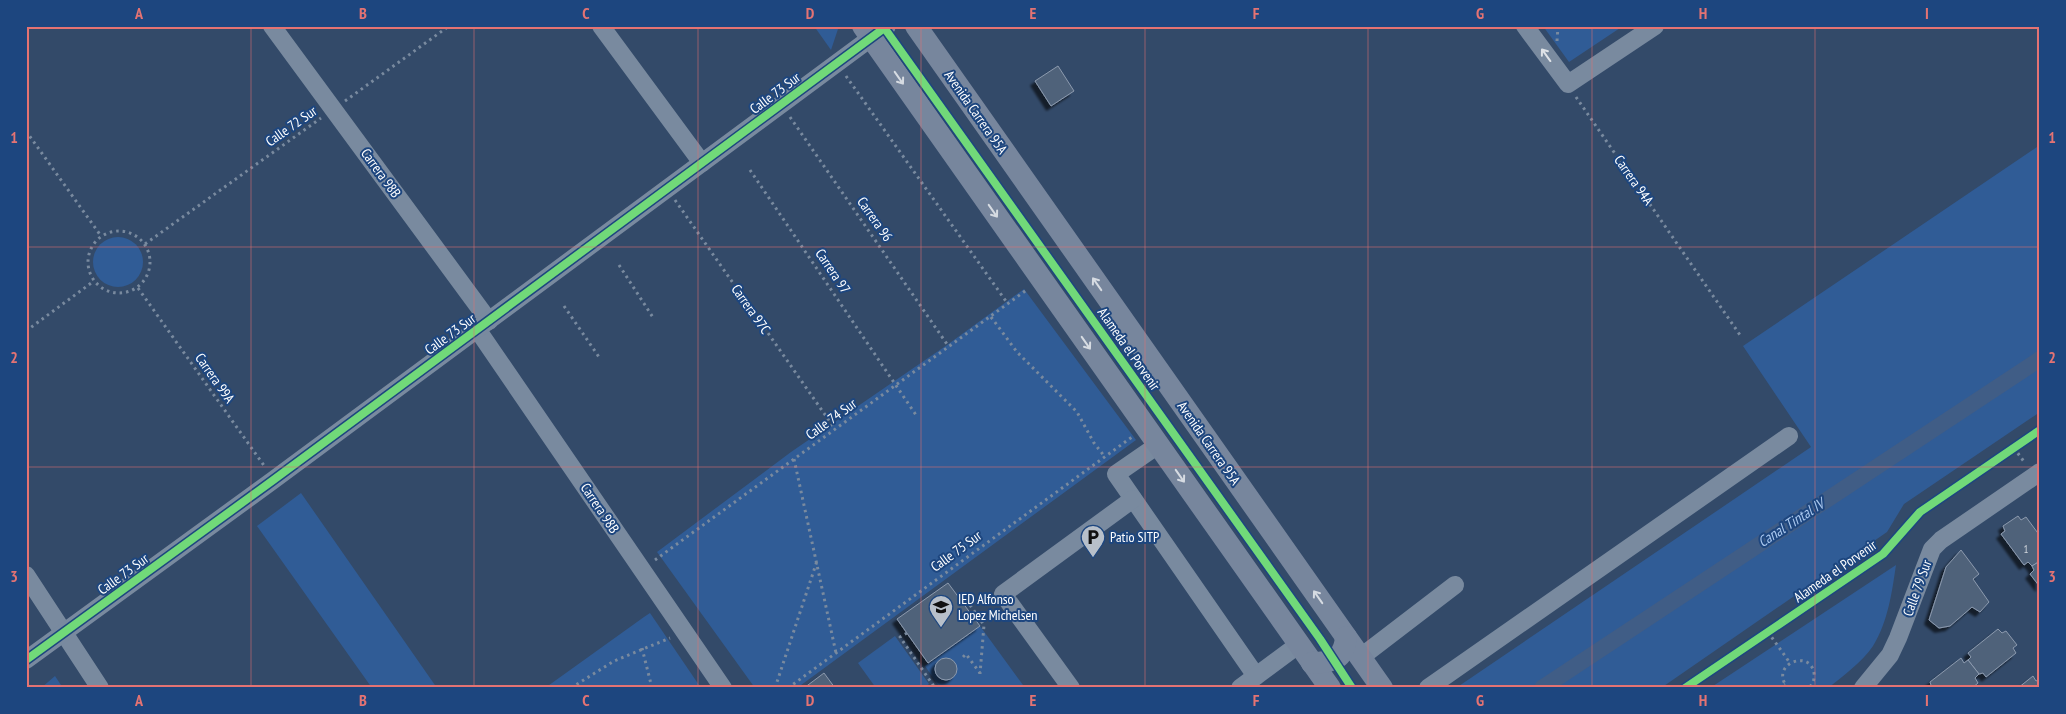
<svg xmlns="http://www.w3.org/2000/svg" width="2066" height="714" viewBox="0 0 2066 714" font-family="'PT Sans Narrow',sans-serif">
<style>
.green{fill:#305c96;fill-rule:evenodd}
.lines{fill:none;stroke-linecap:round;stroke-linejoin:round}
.canal{stroke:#405d86;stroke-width:16}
.building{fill:#4f627a;stroke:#8c9aae;filter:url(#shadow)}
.path{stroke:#798a9f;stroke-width:3;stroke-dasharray:2.5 4;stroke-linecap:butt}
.minor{stroke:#798a9f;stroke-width:18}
.major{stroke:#77869d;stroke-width:22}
.cycleway-casing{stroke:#1d467f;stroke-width:11}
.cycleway{stroke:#71d979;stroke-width:8}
.oneway{stroke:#dee2e7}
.oneway2{stroke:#d6dbe2}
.grid{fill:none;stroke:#e47373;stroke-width:1;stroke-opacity:0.55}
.labels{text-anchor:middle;stroke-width:4;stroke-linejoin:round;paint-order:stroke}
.number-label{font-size:11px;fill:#d3d8de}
.street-label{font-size:14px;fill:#fff;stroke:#1d467f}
.poi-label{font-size:14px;fill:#fff;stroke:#1d467f;text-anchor:start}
.water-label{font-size:15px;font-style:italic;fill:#abc9f0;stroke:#1d467f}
.neatline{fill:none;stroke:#e47373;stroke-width:2}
.grid-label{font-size:16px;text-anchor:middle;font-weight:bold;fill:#e47373}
</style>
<defs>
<filter id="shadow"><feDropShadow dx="-4.5" dy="4.5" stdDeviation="1" flood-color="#0009"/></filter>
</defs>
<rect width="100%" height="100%" fill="#334a69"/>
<g class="green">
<path d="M814 26H839L831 50Z"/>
<path d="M1543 26H1623L1569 62Z"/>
<path d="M2040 145V412L1904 504 1887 532 1661 688H1456L1811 447 1743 346Z"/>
<circle cx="118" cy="262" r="25"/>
<path d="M1024 289 1136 440 797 688H755L657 552 791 452 947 345Z"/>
<path d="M301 493 437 688H372L257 526Z"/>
<path d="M1896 565C1892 592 1888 622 1873 646 1862 662 1843 676 1828 688H1710Z"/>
<path d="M650 613 701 688H545L644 617Z"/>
<path d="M980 626 1023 685 1018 688H940L925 666ZM948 658 954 662 957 672 952 679 945 681 938 678 935 668 941 659Z"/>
<path d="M895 636 929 684 924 688H876L858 663Z"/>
<path d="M55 676 63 688H41Z"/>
</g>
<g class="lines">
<path class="canal" d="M1542 688 2040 359"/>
</g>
<g class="building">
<path d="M1058 66 1074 91 1051 106 1035 81Z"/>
<path d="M2018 516 2021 520 2026 517 2040 536V561L2032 566 2028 562 2024 565 2001 534 2005 531 2003 526Z"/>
<path d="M1961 550 1979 574 1973 579 1989 602 1980 612 1972 607 1950 626 1939 628 1929 620 1946 567Z"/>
<path d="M2040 561V587L2030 574 2034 570 2032 566Z"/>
<path d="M948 583 980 626 928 663 897 619Z"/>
<path d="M1998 629 2002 633 2006 631 2017 645 2013 648 2016 653 1986 677 1983 673 1979 674 1968 660 1971 657 1968 653Z"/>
<circle cx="946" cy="669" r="11"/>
<path d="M1961 658 1964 663 1968 660 1979 674 1975 678 1978 683 1972 688H1932L1930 682Z"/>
<path d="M824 673 835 688H804Z"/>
<path d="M2033 676 2036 681 2040 679V688H2018Z"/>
</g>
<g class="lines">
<g class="path">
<path d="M1557 41 1558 26"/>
<path d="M846 76 1008 304"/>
<path d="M1576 97 1740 335"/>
<path d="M345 101 449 26"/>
<path d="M790 117 949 347"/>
<path d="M26 131 101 236"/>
<path d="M750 170 916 415"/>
<path d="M675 200 835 429"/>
<circle cx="119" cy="262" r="31"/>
<path d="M145 244 321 118"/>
<path d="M619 265 654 319"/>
<path d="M138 288 265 467"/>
<path d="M564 306 599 357"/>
<path d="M991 317 1017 352 1077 412 1094 443 1105 457"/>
<path d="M26 331 94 281"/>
<path d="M2014 448 2025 463"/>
<path d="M794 459 836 653"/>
<path d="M655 560 1028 289"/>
<path d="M962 601 965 598 984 625 980 674"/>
<path d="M1768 632 1790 663"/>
<path d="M907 633 900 637 935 688"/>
<path d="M642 648 652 688"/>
<path d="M963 657 966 654 980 673"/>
<path d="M571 688 614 661 670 638"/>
<path d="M775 688 817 561"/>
<path d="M788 688 1132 437"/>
<path d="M1779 688 1785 684"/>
<path d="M1788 688C1768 665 1810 648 1814 673 1815 679 1813 683 1809 688"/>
</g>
<g class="minor">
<path d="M272 26 489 321"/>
<path d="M601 26 702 163"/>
<path d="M1525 26 1568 84 1655 26"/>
<path d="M477 329 723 688"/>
<path d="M1158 445 1116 474 1256 676"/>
<path d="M26 575 100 688"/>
<path d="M1361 657 1455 585"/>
<path d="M26 660 272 481 887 26"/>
<path d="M1071 688 1003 594 1133 499"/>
<path d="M1240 688 1298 645"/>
<path d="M1428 688 1789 436"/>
<path d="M1863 688 1890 655 1898 638 1932 549 1941 540 2040 472"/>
</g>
<g class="major">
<path d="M863 26 1330 688"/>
<path d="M916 26 1382 688"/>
<path d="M1312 663C1333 662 1344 660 1346 637"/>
</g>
<g class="cycleway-casing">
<g id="cycleway">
<path d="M883 26 1320 639 1352 688"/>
<path d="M26 660 272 481 887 26"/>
<path d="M1685 688 1883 554 1920 512 2040 430"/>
</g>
</g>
<use href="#cycleway" class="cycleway"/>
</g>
<defs><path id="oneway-shaft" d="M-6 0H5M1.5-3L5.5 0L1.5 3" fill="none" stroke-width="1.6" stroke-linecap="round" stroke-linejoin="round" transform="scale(1.25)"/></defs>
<use class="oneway" href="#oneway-shaft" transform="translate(1546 55) rotate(-126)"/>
<g class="oneway2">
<use href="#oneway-shaft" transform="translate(899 78) rotate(55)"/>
<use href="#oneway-shaft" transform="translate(993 211) rotate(55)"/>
<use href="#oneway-shaft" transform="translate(1097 284) rotate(-125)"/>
<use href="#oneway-shaft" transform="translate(1086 343) rotate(55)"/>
<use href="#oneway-shaft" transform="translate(1180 476) rotate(55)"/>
<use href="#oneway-shaft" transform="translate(1318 597) rotate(-125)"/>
</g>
<path class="grid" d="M251 26V688M474 26V688M698 26V688M921 26V688M1145 26V688M1368 26V688M1592 26V688M1815 26V688M26 247H2040M26 467H2040"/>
<defs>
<g id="parking-pin" transform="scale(1.25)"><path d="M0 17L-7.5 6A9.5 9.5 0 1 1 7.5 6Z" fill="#b8c0ca" stroke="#1d467f"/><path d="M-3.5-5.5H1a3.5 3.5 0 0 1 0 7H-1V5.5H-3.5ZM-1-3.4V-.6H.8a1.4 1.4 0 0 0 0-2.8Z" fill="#111"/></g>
<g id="school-pin" transform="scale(1.25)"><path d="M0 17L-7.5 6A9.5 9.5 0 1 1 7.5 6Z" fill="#b8c0ca" stroke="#1d467f"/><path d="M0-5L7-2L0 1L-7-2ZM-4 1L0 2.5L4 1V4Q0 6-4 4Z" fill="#111"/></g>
</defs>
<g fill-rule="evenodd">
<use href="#parking-pin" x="1093" y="537"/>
<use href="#school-pin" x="941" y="607"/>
</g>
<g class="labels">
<g class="number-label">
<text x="2026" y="553">1</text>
</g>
<g class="street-label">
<text transform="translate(775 93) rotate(-37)" y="5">Calle 73 Sur</text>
<text transform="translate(976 112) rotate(55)" y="5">Avenida Carrera 95A</text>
<text transform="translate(291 126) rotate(-35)" y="5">Calle 72 Sur</text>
<text transform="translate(381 173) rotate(54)" y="5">Carrera 98B</text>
<text transform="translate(1634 180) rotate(55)" y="5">Carrera 94A</text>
<text transform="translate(875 219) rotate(55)" y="5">Carrera 96</text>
<text transform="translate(833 271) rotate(56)" y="5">Carrera 97</text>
<text transform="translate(751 309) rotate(55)" y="5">Carrera 97C</text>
<text transform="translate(450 334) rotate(-36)" y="5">Calle 73 Sur</text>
<text transform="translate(1129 349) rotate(55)" y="5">Alameda el Porvenir</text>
<text transform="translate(215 378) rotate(55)" y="5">Carrera 99A</text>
<text transform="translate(831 419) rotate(-36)" y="5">Calle 74 Sur</text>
<text transform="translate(1209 443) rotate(55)" y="5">Avenida Carrera 95A</text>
<text transform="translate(600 508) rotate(56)" y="5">Carrera 98B</text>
<text transform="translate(956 551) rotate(-36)" y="5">Calle 75 Sur</text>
<text transform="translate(1835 571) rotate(-35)" y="5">Alameda el Porvenir</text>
<text transform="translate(123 574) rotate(-36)" y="5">Calle 73 Sur</text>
<text transform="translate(1917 588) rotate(-70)" y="5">Calle 79 Sur</text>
</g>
<g class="poi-label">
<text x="1110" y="542">Patio SITP</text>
<text x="958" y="604">IED Alfonso<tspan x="958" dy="16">Lopez Michelsen</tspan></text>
</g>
<g class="water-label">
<text transform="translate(1791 523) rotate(-33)" y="5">Canal Tintal IV</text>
</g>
</g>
<rect width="2066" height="714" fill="none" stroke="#1d467f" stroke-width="55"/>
<rect x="28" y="28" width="2010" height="658" class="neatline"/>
<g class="grid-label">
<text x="139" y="19">A</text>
<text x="363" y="19">B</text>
<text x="586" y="19">C</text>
<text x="810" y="19">D</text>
<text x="1033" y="19">E</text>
<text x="1256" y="19">F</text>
<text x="1480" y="19">G</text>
<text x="1703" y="19">H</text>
<text x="1927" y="19">I</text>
<text x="14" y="143">1</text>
<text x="2052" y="143">1</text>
<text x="14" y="363">2</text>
<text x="2052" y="363">2</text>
<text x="14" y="582">3</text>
<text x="2052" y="582">3</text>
<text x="139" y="706">A</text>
<text x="363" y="706">B</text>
<text x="586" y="706">C</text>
<text x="810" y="706">D</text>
<text x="1033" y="706">E</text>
<text x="1256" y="706">F</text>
<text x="1480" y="706">G</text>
<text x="1703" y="706">H</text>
<text x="1927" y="706">I</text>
</g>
</svg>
